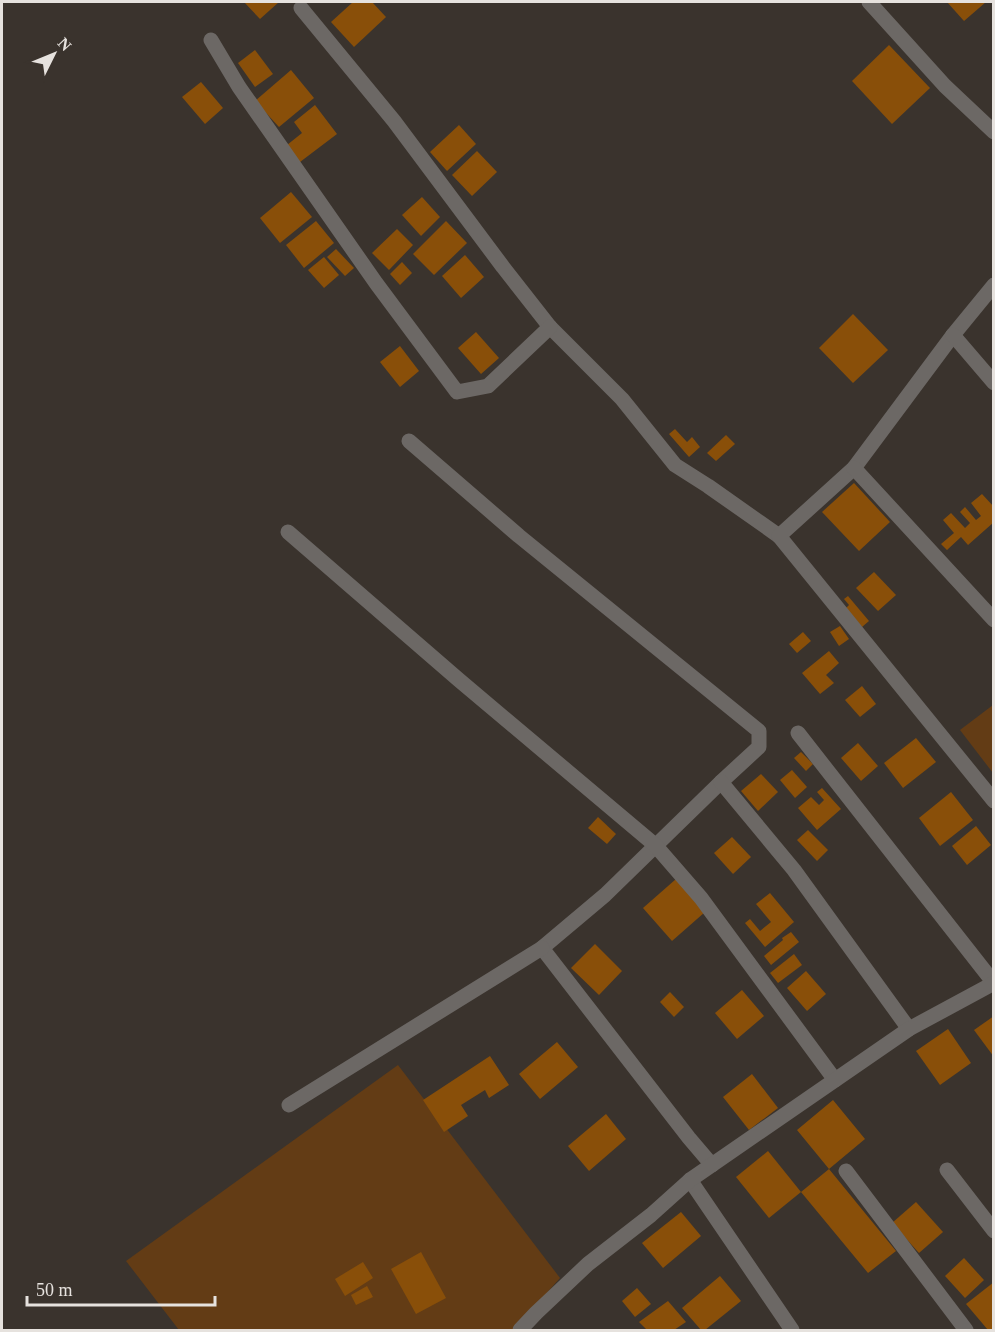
<svg xmlns="http://www.w3.org/2000/svg" width="995" height="1332" viewBox="0 0 995 1332" font-family="'Times New Roman',serif">
<style>
.green{fill:#633c15}
.building{fill:#894f09}
.lines{fill:none;stroke-linecap:round;stroke-linejoin:round}
.minor{stroke:#6c6865;stroke-width:15}
</style>
<rect width="100%" height="100%" fill="#3a332d"/>
<g class="green">
<path d="M993 705V773L960 730Z"/>
<path d="M398 1065 560 1278 514 1330H179L126 1261Z"/>
</g>
<g class="building">
<path d="M244 2H279L260 19Z"/>
<path d="M353 2H372L386 17 354 47 331 22Z"/>
<path d="M947 2H986L964 21Z"/>
<path d="M889 45 930 88 892 124 852 81Z"/>
<path d="M255 50 273 74 255 87 238 63Z"/>
<path d="M291 70 314 98 279 127 255 101Z"/>
<path d="M201 82 223 108 205 124 182 97Z"/>
<path d="M315 105 337 134 300 162 287 145 302 133 294 122Z"/>
<path d="M459 125 476 144 447 171 430 152Z"/>
<path d="M477 151 497 172 472 196 452 175Z"/>
<path d="M291 192 312 217 280 243 260 218Z"/>
<path d="M422 197 440 217 421 236 402 215Z"/>
<path d="M316 221 334 243 304 268 286 245Z"/>
<path d="M446 221 467 243 434 275 413 254Z"/>
<path d="M397 229 413 245 389 270 372 253Z"/>
<path d="M336 249 354 268 345 276 327 257Z"/>
<path d="M465 255 484 277 461 298 442 276Z"/>
<path d="M324 257 339 275 324 288 308 270Z"/>
<path d="M402 262 412 273 400 285 390 274Z"/>
<path d="M853 314 888 350 853 383 819 348Z"/>
<path d="M476 332 499 358 481 374 458 348Z"/>
<path d="M400 346 419 371 400 387 380 362Z"/>
<path d="M675 429 687 442 692 437 700 447 689 457 669 434Z"/>
<path d="M726 435 735 444 716 461 707 453Z"/>
<path d="M854 483 890 522 859 551 822 512Z"/>
<path d="M982 494 994 507V522L968 545 961 537 947 550 941 544 954 533 943 520 951 513 965 528 970 523 960 512 965 507 976 520 981 516 971 503Z"/>
<path d="M874 572 896 595 878 611 856 588Z"/>
<path d="M848 596 869 621 862 627 846 608 849 605 844 599Z"/>
<path d="M840 626 849 639 839 646 830 632Z"/>
<path d="M803 632 811 641 797 653 789 644Z"/>
<path d="M829 651 839 663 826 675 834 683 820 694 802 673Z"/>
<path d="M862 686 876 704 860 717 845 700Z"/>
<path d="M916 738 936 762 903 788 884 763Z"/>
<path d="M858 743 878 766 861 781 841 758Z"/>
<path d="M801 752 813 764 806 771 794 758Z"/>
<path d="M792 770 807 787 795 798 780 780Z"/>
<path d="M761 774 778 792 758 811 741 791Z"/>
<path d="M822 788 841 809 817 830 798 808 811 797 819 805 824 800 817 792Z"/>
<path d="M951 792 973 820 940 846 919 818Z"/>
<path d="M598 817 616 834 607 844 588 828Z"/>
<path d="M976 826 991 845 967 865 952 846Z"/>
<path d="M808 830 828 850 817 861 797 840Z"/>
<path d="M732 837 751 857 733 874 714 853Z"/>
<path d="M676 879 705 912 672 941 643 908Z"/>
<path d="M770 893 794 922 765 947 745 923 750 919 760 931 771 922 756 904Z"/>
<path d="M791 932 799 942 771 965 764 956 783 940 782 938Z"/>
<path d="M595 944 622 971 599 995 571 968Z"/>
<path d="M794 954 802 965 778 983 770 973Z"/>
<path d="M806 971 826 994 807 1011 787 988Z"/>
<path d="M742 990 764 1016 737 1039 715 1013Z"/>
<path d="M670 992 684 1007 674 1017 660 1002Z"/>
<path d="M994 1016V1057L974 1030Z"/>
<path d="M948 1029 971 1063 940 1085 916 1051Z"/>
<path d="M557 1042 578 1067 540 1099 519 1074Z"/>
<path d="M490 1056 509 1085 489 1098 485 1090 461 1105 468 1116 444 1132 423 1100Z"/>
<path d="M752 1074 778 1108 749 1130 723 1097Z"/>
<path d="M833 1100 865 1139 829 1169 896 1251 868 1273 801 1192 829 1169 797 1130Z"/>
<path d="M606 1114 626 1139 589 1171 568 1146Z"/>
<path d="M768 1151 801 1192 769 1218 736 1177Z"/>
<path d="M916 1202 943 1232 919 1253 892 1223Z"/>
<path d="M681 1212 701 1236 663 1268 642 1243Z"/>
<path d="M421 1252 446 1298 416 1314 391 1269Z"/>
<path d="M964 1258 984 1280 965 1298 945 1276Z"/>
<path d="M363 1262 373 1278 345 1296 335 1279Z"/>
<path d="M720 1276 741 1301 705 1330H701L682 1308Z"/>
<path d="M994 1282V1330H988L966 1304Z"/>
<path d="M367 1286 373 1297 356 1305 351 1295Z"/>
<path d="M637 1288 651 1304 635 1317 622 1301Z"/>
<path d="M668 1301 686 1322 674 1330H647L639 1322Z"/>
</g>
<g class="lines">
<g class="minor">
<path d="M869 2 945 86 994 132"/>
<path d="M301 8 394 121 503 267 550 327 622 399 675 465 708 486 779 536"/>
<path d="M211 40 239 87 376 283 457 392 488 386 550 327"/>
<path d="M994 285 953 335 854 468 779 536 994 801"/>
<path d="M953 335 994 383"/>
<path d="M409 441 519 536 759 731V747L721 782 605 895 542 948 689 1138 712 1165"/>
<path d="M854 468 994 620"/>
<path d="M288 532 459 680 655 845 701 898 835 1080"/>
<path d="M798 733 994 983"/>
<path d="M721 782 794 870 909 1029"/>
<path d="M289 1105 542 948"/>
<path d="M947 1170 994 1231"/>
<path d="M846 1171 966 1330"/>
<path d="M690 1180 792 1330"/>
<path d="M520 1330 536 1313 588 1264 651 1215 690 1180 909 1029 994 983"/>
</g>
</g>
<rect width="995" height="1332" fill="none" stroke="#e6e2de" stroke-width="6"/>
<g transform="translate(54 54) rotate(47)" stroke="#3a332d" stroke-width="4.5" paint-order="stroke">
<path d="M0-4.5L10 22L0 15L-10 22Z" fill="#e6e2de"/>
<text y="-9" font-size="16" font-weight="bold" text-anchor="middle" fill="#e6e2de">N</text>
</g>
<path d="M27 1296v9h188v-9" fill="none" stroke="#e6e2de" stroke-width="3"/>
<text x="36" y="1296" font-size="18" fill="#e6e2de" stroke="#3a332d" stroke-width="4.5" paint-order="stroke">50 m</text>
</svg>
